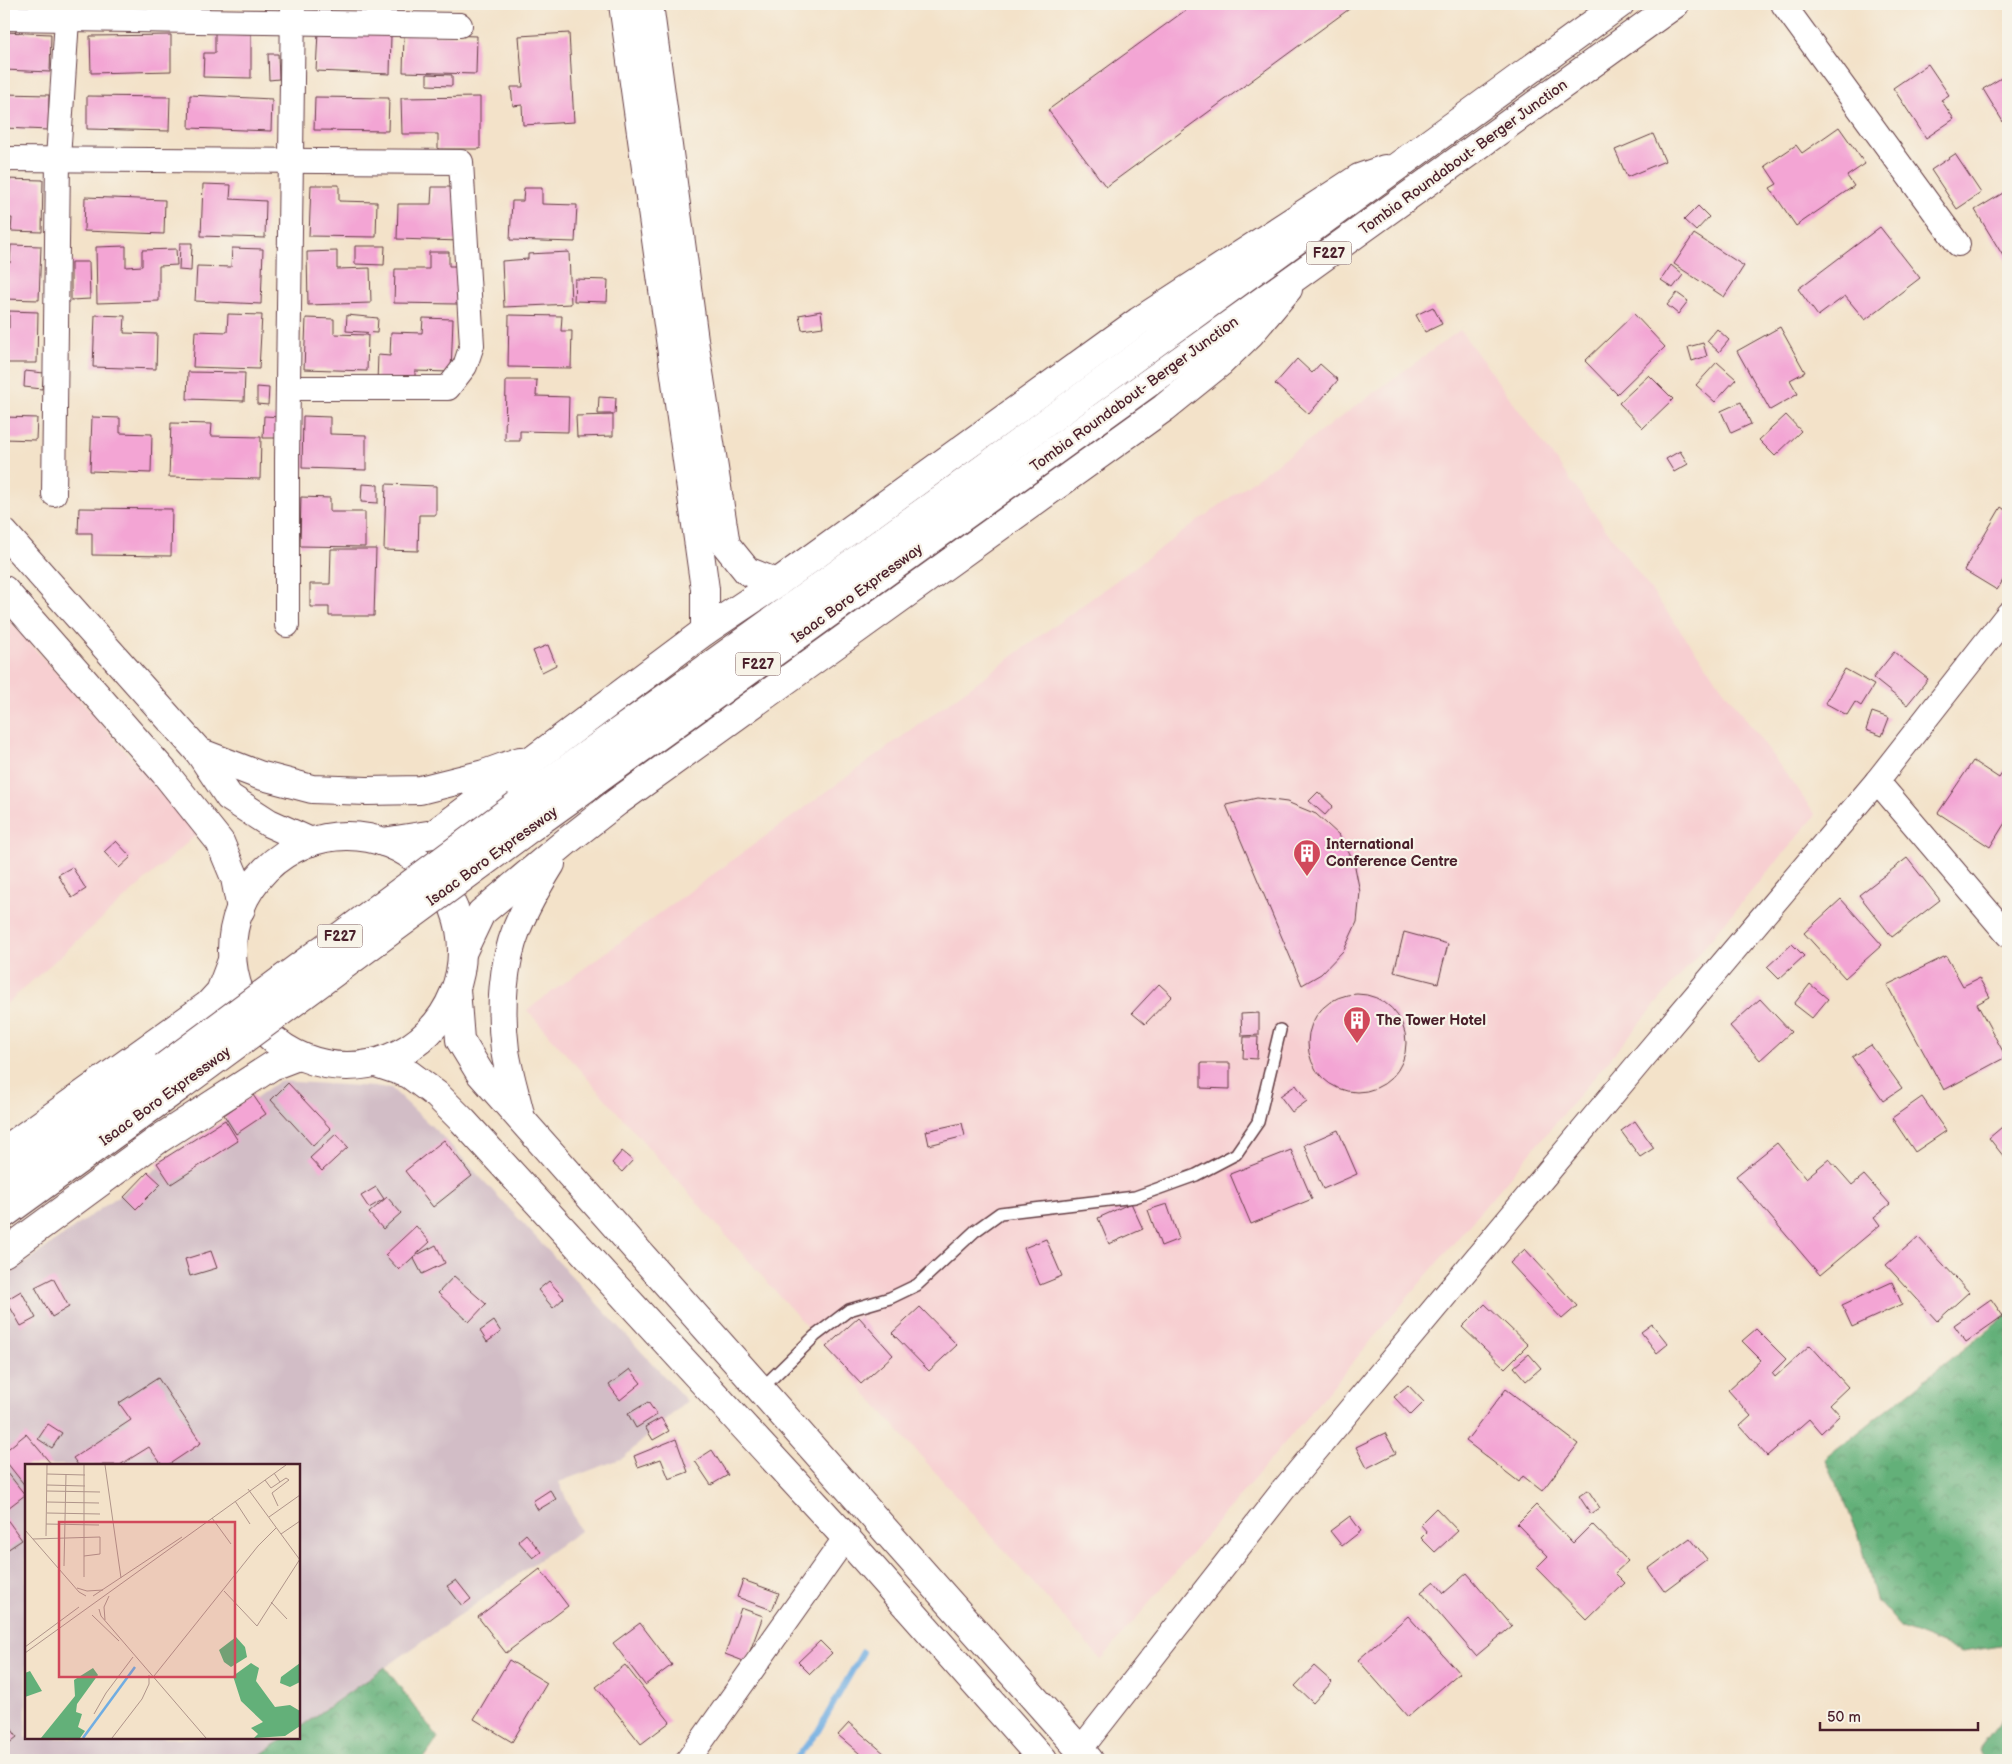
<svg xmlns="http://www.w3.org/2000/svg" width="2012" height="1764" viewBox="0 0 2012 1764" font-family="'Balsamiq Sans',sans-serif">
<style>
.built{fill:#f7cfd1}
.industrial{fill:#d2bdc6}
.forest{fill:url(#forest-crowns);stroke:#566852}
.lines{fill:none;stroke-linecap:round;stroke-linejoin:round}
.stream{stroke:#70ade2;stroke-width:6}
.building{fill:#f3a5d4}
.lane-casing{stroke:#633c43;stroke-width:14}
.street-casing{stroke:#633c43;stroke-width:26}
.secondary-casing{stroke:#633c43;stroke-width:30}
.primary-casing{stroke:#633c43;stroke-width:30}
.lane{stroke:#fff;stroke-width:11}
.street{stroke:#fff;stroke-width:24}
.secondary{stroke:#fff;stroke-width:28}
.primary{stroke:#fff;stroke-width:28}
.primary-bridge-casing{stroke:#633c43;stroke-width:30;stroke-linecap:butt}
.primary-bridge{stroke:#fff;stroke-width:28}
.labels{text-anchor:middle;stroke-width:4.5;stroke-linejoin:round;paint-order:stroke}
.shield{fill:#f7f3e8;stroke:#7e5f64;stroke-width:1}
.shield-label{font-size:14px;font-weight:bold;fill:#4a1f2b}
.street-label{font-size:15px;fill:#4a1f2b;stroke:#f7f3e8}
.poi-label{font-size:15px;font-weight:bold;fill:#4a1f2b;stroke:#f7f3e8;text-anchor:start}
.inset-river{fill:none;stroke:#70ade2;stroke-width:2.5}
.inset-road{fill:none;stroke:#af948a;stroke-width:1}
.view{fill:#d1495b;fill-opacity:0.15;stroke:#d1495b;stroke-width:2.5}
.inset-edge{fill:none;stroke:#4a1f2b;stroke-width:2.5}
</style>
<defs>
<pattern id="forest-crowns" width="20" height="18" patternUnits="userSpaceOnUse" patternTransform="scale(1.25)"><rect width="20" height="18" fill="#63b079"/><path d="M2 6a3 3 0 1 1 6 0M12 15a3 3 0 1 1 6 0" fill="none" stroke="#548f63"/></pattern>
</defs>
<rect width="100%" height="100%" fill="#f7f3e8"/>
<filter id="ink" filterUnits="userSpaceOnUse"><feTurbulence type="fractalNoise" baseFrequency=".02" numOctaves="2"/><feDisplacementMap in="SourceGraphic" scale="10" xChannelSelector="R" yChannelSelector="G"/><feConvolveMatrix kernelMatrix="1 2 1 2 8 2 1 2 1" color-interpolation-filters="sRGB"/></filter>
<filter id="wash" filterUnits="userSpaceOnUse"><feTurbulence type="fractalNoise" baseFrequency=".0096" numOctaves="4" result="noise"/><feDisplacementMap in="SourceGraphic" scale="20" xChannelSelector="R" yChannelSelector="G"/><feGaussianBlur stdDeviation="1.12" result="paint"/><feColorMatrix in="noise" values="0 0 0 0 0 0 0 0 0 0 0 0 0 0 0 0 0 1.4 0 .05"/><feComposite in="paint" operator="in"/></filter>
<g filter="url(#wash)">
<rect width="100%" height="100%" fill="#f3e2c9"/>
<g class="built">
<path d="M1460 330 1816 815 1101 1660 527 1010Z"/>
<path d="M4 614 198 833 4 1006Z"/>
</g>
<path class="industrial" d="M279 1081 391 1088 444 1138 687 1401 623 1458 559 1482 580 1531 299 1728V1465H26V1738H285L253 1760H4V1278Z"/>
<g class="forest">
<path d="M2008 1313V1640L2001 1645 1961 1651 1902 1628 1876 1599 1858 1532 1825 1459Z"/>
<path d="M385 1667 438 1738 423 1760H253L285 1738H299V1728Z"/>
<path d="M2008 1711V1760H1982L1978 1750Z"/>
</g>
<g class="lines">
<path class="stream" d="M795 1760 818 1731 863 1652"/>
</g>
<g id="blocks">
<g class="building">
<path d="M319 4H396V5L319 8Z"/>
<path d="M1194 4H1356L1106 187 1048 110Z"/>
<path d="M4 32 51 34 50 72 4 70Z"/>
<path d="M318 32 391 35 390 74 316 71Z"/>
<path d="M215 33 251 34V78L203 77 204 53H215Z"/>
<path d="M569 33 574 122 523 125 522 105 513 106 511 87H523L519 36Z"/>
<path d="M404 34 477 36 476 74 403 72Z"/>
<path d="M171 35V71L91 73 90 36Z"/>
<path d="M268 54H278L279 79 269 80Z"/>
<path d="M1928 64 1949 95 1941 100 1954 119 1926 138 1893 88Z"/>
<path d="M427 74 452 75V86L427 85Z"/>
<path d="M2008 74V130L1983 89Z"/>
<path d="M4 94 49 95 48 130 4 128Z"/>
<path d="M190 95 272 99 271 131 189 128Z"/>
<path d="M87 96 170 97 169 131 87 129Z"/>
<path d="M315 97 389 98 388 131 314 130Z"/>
<path d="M480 97V149H438V134H402L401 98Z"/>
<path d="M1839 127 1865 164 1847 176 1854 186 1796 226 1770 188 1777 184 1765 166 1796 145 1802 153Z"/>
<path d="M1653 134 1665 161 1627 177 1615 150Z"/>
<path d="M1955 154 1981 193 1957 209 1931 170Z"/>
<path d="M4 179 43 180 42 232 11 231 12 218H4Z"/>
<path d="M203 184 231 185 230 199 266 201 265 238 201 236Z"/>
<path d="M311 185H339V201L377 202 376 237 309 236Z"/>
<path d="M432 187H462L460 241 397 239 398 204H431Z"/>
<path d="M524 188H542V204L577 205 575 242 510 240 512 201H523Z"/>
<path d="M2008 190V264L1975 210Z"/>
<path d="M85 197 165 200 164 234 84 231Z"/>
<path d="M1698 206 1709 217 1696 231 1684 220Z"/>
<path d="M1880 227 1920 278 1865 320 1845 296 1818 316 1798 289Z"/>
<path d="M1694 234 1744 266 1724 297 1674 264Z"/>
<path d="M180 243H192L191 271 179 270Z"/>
<path d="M11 245 41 246 39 300 4 299V263H10Z"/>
<path d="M126 246V267L142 266V250L176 249 177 265 159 266V301L97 303 96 247Z"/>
<path d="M355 246H385L384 265 355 264Z"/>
<path d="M232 248 263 249 261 304 195 301 197 266 231 267Z"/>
<path d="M337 251V269L370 268 371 303 308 305 307 252Z"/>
<path d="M429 252H449V266H458V304L394 303 395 269H429Z"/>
<path d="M569 252 571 304 504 307 502 261 528 259V254Z"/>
<path d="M71 262H89L90 299 71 300Z"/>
<path d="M1671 265 1683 275 1673 288 1661 280Z"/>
<path d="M575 279 608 280 607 302 574 301Z"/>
<path d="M1677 293 1688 301 1678 314 1667 305Z"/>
<path d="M1433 307 1442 324 1425 332 1416 315Z"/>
<path d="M9 311 38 312 37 363H4V328H9Z"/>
<path d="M821 311 823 327 802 330 799 315Z"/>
<path d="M228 314 262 315 259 369 193 367 195 331 227 332Z"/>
<path d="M1634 314 1665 347 1617 394 1585 361Z"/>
<path d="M95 315 125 316 124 333 157 334 156 369 93 367Z"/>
<path d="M347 315 378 318 377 333 346 331Z"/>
<path d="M509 315 562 316 561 331H572L571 368 508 367Z"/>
<path d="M306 318 334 319V334L368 335 367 371 304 369Z"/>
<path d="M423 318 453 319 451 372 415 371V384L377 382 378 355 390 356 391 332 422 333Z"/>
<path d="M1780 327 1805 372 1790 380 1798 394 1770 410 1737 351Z"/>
<path d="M1717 329 1729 340 1719 352 1707 341Z"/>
<path d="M1703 343 1707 356 1692 361 1688 347Z"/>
<path d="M1297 359 1312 373 1320 364 1338 380 1309 414 1275 384Z"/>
<path d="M1717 362 1736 379 1715 402 1696 385Z"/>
<path d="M25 371 44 373 42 389 24 387Z"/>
<path d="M188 372 245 373 244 401 187 399Z"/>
<path d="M1649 375 1673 399 1643 428 1619 403Z"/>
<path d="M506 380H537L536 396 569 397 568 432 520 431V441H505Z"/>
<path d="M257 387 269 388 268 405 257 404Z"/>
<path d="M599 397 616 398 615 414H598Z"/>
<path d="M1741 402 1751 424 1731 433 1721 411Z"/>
<path d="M613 415V436L577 437 576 416Z"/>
<path d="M1786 415 1801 431 1775 456 1759 440Z"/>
<path d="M264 416 281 417 280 438H263Z"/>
<path d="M303 416 330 417V434L366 435V470L302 468Z"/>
<path d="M4 417 37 418 36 440 4 439Z"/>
<path d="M92 417 120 418V433L152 434 151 473 90 471Z"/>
<path d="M171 423 212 424 211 436 261 437 260 479 169 477Z"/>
<path d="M1680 451 1688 464 1674 472 1666 459Z"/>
<path d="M362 484 378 485V503L361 502Z"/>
<path d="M386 484 436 486V515H419L418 551 384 550Z"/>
<path d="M301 497 330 498V512H365V547L300 546Z"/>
<path d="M2001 507 2008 512V572L1997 590 1964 570Z"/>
<path d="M79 508 172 509 171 556 92 555V533H78Z"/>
<path d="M331 549H376L374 616H329V607H310V584H330Z"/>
<path d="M548 645 556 665 542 672 533 651Z"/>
<path d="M1894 652 1928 679 1907 705 1873 678Z"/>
<path d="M1845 669 1874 685 1861 706 1855 702 1847 715 1825 703Z"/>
<path d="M1872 712 1889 718 1882 736 1866 730Z"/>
<path d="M1973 761 1999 778 2008 764V818L1990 847 1938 813Z"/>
<path d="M1318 792 1333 806 1325 815 1309 801Z"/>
<path d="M1257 798 1287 802 1316 814 1339 835 1354 862 1360 892 1357 922 1344 950 1321 974 1302 985 1226 805Z"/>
<path d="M116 841 131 857 119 868 104 852Z"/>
<path d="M1907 858 1940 900 1892 937 1859 895Z"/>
<path d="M72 867 86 889 72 898 58 875Z"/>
<path d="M1841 899 1882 945 1845 978 1804 933Z"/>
<path d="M1404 932 1448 944 1438 983 1394 972Z"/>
<path d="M1792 944 1804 956 1779 979 1767 967Z"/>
<path d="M1946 956 1963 986 1979 978 1990 997 1977 1004 2006 1057 1944 1090 1887 985Z"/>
<path d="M1159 984 1172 996 1145 1024 1132 1013Z"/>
<path d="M1810 984 1828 999 1812 1018 1794 1004Z"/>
<circle cx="1357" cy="1043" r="49"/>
<path d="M1760 999 1791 1032 1760 1060 1730 1026Z"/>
<path d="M1259 1013V1035L1242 1036 1241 1014Z"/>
<path d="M1244 1037H1258L1257 1059 1243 1058Z"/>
<path d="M1871 1045 1902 1088 1883 1101 1852 1057Z"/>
<path d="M1201 1063H1230V1089L1201 1088Z"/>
<path d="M288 1083 331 1129 313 1146 271 1100Z"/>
<path d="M1296 1085 1307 1101 1292 1112 1280 1096Z"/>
<path d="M253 1095 266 1114 236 1134 224 1115Z"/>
<path d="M1922 1097 1946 1131 1915 1152 1892 1118Z"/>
<path d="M225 1120 238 1141 171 1184 157 1163Z"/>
<path d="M1635 1121 1654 1148 1640 1157 1621 1131Z"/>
<path d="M2008 1122V1162L1989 1138Z"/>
<path d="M962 1123 965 1136 929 1145 926 1131Z"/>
<path d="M1338 1130 1357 1174 1323 1189 1304 1145Z"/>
<path d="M336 1134 348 1147 322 1171 310 1158Z"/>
<path d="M444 1140 472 1176 433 1207 405 1171Z"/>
<path d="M1777 1143 1806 1178 1829 1159 1852 1185 1864 1175 1890 1204 1874 1217 1880 1225 1820 1275 1736 1176Z"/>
<path d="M1291 1150 1312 1199 1251 1224 1230 1174Z"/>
<path d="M622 1151 633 1160 622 1172 612 1163Z"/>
<path d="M148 1172 161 1184 136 1209 124 1197Z"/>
<path d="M376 1187 384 1199 369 1208 361 1196Z"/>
<path d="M387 1197 401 1213 383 1229 369 1213Z"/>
<path d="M1131 1203 1143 1229 1109 1244 1098 1218Z"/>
<path d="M1167 1204 1179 1239 1161 1246 1148 1210Z"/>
<path d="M416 1226 430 1242 399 1270 385 1255Z"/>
<path d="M1918 1237 1969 1292 1937 1321 1886 1265Z"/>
<path d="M1046 1239 1062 1276 1040 1285 1024 1248Z"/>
<path d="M436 1245 445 1263 422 1274 413 1257Z"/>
<path d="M1525 1249 1577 1306 1562 1319 1510 1263Z"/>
<path d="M211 1251 217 1268 190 1276 185 1259Z"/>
<path d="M454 1276 486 1304 469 1322 438 1293Z"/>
<path d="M53 1278 69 1307 52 1317 35 1287Z"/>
<path d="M549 1281 564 1298 553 1308 538 1290Z"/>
<path d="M1892 1282 1902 1304 1852 1327 1842 1305Z"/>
<path d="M21 1291 36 1318 21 1326 6 1300Z"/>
<path d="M1991 1299 2003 1316 1966 1342 1954 1325Z"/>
<path d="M1485 1304 1528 1345 1505 1368 1462 1327Z"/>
<path d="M920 1307 957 1345 929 1371 892 1333Z"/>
<path d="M859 1317 893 1355 861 1384 826 1347Z"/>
<path d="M494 1321 501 1332 487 1342 480 1331Z"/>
<path d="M1652 1324 1668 1344 1657 1353 1641 1332Z"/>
<path d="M1756 1329 1786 1359 1772 1373 1775 1377 1810 1345 1848 1387 1830 1404 1840 1415 1821 1433 1809 1419 1767 1456 1740 1426 1751 1416 1728 1390 1761 1360 1742 1341Z"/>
<path d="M1529 1354 1541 1368 1526 1381 1514 1367Z"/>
<path d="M630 1369 641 1383 620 1400 609 1385Z"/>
<path d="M158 1378 201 1443 168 1465H162L149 1447 120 1465H78L73 1458 131 1420 119 1403Z"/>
<path d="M1408 1385 1424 1402 1411 1415 1394 1397Z"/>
<path d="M1506 1389 1578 1444 1542 1491 1523 1476 1519 1482 1466 1441Z"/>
<path d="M648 1402 657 1415 636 1428 628 1414Z"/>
<path d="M661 1418 669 1431 653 1440 645 1427Z"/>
<path d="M48 1424 62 1433 52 1448 38 1439Z"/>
<path d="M1385 1433 1396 1453 1367 1468 1356 1447Z"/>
<path d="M26 1434 52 1465H26V1487L4 1459V1452Z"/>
<path d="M676 1439 688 1472 669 1479 661 1459 638 1467 634 1456Z"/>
<path d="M712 1450 728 1475 711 1485 695 1461Z"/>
<path d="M4 1468 25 1495 4 1511Z"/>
<path d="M550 1490 556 1499 538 1510 533 1501Z"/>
<path d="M1588 1490 1600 1508 1591 1514 1579 1496Z"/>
<path d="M1536 1505 1573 1543 1592 1524 1628 1561 1615 1573 1625 1583 1587 1620 1536 1568 1548 1556 1517 1524Z"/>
<path d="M1436 1508 1458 1531 1435 1552 1421 1538 1427 1532 1420 1524Z"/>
<path d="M1350 1516 1361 1531 1342 1546 1330 1531Z"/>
<path d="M6 1518 22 1540 4 1552V1519Z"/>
<path d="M526 1534 541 1552 533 1558 518 1541Z"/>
<path d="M1690 1538 1707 1559 1664 1591 1648 1569Z"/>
<path d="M540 1569 568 1606 506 1653 478 1617Z"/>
<path d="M1467 1573 1512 1626 1476 1656 1421 1592 1434 1581 1444 1593Z"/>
<path d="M456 1580 471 1599 462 1606 447 1586Z"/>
<path d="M743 1580 779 1593 772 1610 737 1597Z"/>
<path d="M741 1608 763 1616 746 1662 725 1654Z"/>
<path d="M1408 1616 1459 1673 1408 1717 1358 1660Z"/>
<path d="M640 1623 672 1665 645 1685 613 1643Z"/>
<path d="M820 1641 832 1653 810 1674 798 1662Z"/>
<path d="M509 1660 547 1683 512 1742 474 1719Z"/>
<path d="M625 1665 670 1722 641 1744 596 1687Z"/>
<path d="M1314 1666 1332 1682 1313 1703 1295 1686Z"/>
<path d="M4 1718 17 1737 4 1747Z"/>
<path d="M849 1723 892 1760H867L838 1735Z"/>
</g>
</g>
</g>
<g filter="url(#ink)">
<use href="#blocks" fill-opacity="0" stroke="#633c43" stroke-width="1"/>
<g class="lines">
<g class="lane-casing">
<path id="lane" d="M761 1389 815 1336 849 1310 890 1298 917 1285 975 1231 1000 1213 1135 1197 1196 1175 1236 1154 1258 1122 1280 1030"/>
</g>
<g class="street-casing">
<g id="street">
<path d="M1783 4 1958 244"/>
<path d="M4 18 460 25"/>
<path d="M4 159 461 162 472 345 465 366 448 388H288"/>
<path d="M54 494 58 159 68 4"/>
<path d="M287 625V459L293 4"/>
<path d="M1877 781 2008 935"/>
<path d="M1080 1750 1284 1489 1643 1058 1877 781 2008 614"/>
<path d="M688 1760 846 1537"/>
</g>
</g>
<g class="secondary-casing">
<g id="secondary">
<path d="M623 4 705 589V631"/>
<path d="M649 4 695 347 726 545 747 571 777 583"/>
<path d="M4 533 199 752 229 797 269 823 311 842"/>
<path d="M4 590 164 772 220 842 235 878 241 909"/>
<path d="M199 752 259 775 312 789 367 791 420 790 484 774 520 761"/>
<circle cx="347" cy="951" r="115"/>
<path d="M383 842 434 834 705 631 777 583 1139 321 1359 178 1385 169"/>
<path d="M462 953 481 913 567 841 617 802 1164 408 1221 362 1250 334 1288 289"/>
<path d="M456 989 460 1040 480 1073 1089 1760"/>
<path d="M376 1063 409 1074 437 1095 463 1121 839 1530 1043 1760"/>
<path d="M520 1114C515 1093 508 1071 505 1050 500 1011 502 965 517 928 526 906 538 885 551 864"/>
<path d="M4 1151 208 1005 220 992 231 963"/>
<path d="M4 1253 159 1139 272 1066 298 1056"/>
</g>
</g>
<g class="primary-casing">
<g id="primary">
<path d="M517 805 962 484 1620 4"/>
<path d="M533 826 1675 4"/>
<path d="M4 1184 164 1067"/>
<path d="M4 1214 179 1087"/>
</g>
</g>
<use href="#lane" class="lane"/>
<use href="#street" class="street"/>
<use href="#secondary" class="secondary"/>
<use href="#primary" class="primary"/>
<g class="primary-bridge-casing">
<g id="primary-bridge">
<path d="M164 1067 517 805"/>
<path d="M179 1087 533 826"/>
</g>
</g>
<use href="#primary-bridge" class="primary-bridge"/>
</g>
</g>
<defs>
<g id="building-pin" transform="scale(1.4375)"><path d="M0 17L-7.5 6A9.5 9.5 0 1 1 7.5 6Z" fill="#d1495b" stroke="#f7f3e8"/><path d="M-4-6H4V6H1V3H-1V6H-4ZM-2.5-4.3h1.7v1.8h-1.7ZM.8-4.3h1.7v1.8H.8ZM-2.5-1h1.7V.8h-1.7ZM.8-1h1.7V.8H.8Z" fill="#fff"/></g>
</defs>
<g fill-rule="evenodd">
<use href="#building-pin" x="1307" y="853"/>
<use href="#building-pin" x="1357" y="1020"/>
</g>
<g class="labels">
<g class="shield">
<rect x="1306.5" y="241.5" width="45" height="23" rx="4"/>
<rect x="735.5" y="652.5" width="45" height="23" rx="4"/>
<rect x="317.5" y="924.5" width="45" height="23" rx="4"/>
</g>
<g class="shield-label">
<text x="1329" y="258">F227</text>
<text x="758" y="669">F227</text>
<text x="340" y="941">F227</text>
</g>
<g class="street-label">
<text transform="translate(1463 157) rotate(-36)" y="5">Tombia Roundabout- Berger Junction</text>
<text transform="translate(1134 394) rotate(-36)" y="5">Tombia Roundabout- Berger Junction</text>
<text transform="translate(857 593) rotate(-36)" y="5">Isaac Boro Expressway</text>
<text transform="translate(492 856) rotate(-36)" y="5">Isaac Boro Expressway</text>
<text transform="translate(165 1096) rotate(-36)" y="5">Isaac Boro Expressway</text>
</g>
<g class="poi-label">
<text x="1326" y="849">International<tspan x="1326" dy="17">Conference Centre</tspan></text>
<text x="1376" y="1025">The Tower Hotel</text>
</g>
</g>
<g transform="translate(25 1464)">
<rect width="275" height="275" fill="#f3e2c9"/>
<path d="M211 173 220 183 222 193 206 203 199 198 194 186ZM226 199 234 204 231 217 250 243 265 241 275 247V262L260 272 229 274 233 270 226 264 238 258 216 237 208 212ZM275 199V218L265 223 255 219 256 213ZM68 204 73 211 52 240 51 248 57 250 53 263 60 267 55 274H16L50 232 49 216ZM5 207 17 227 0 233V209Z" fill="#63b079"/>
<path class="inset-river" d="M58 274 110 203"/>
<path class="inset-road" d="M80 1 96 114M22 10 60 11M240 16 246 24 255 18 249 9M22 21 60 22M223 25 275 96M22 27 75 28M210 37 225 60M22 38 74 39M253 42 247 29 264 16 261 14 255 18M22 49 75 50M244 53 275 31M187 54 206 80M21 60 74 61M0 66 54 128 61 132M256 70 275 57M21 72 22 1M8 75 75 73V90L59 92M39 102 41 10M59 113V1M52 124 62 127 78 126M199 127 232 162 275 95M68 132 157 73M246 138 262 155M74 145 76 152 181 274M67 151 94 177M80 156 79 143 84 132M0 183 54 143M0 189 261 1M129 212 233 82 251 64M69 250 81 229 108 193M87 274 117 235 124 220V211"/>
<path class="view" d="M34 58H210V213H34Z"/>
<rect width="275" height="275" class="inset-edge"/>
</g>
<rect width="2012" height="1764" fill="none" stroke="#f7f3e8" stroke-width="20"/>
<path d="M1820 1722v8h158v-8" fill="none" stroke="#4a1f2b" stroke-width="2.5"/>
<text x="1827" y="1722" font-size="15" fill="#4a1f2b" stroke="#f7f3e8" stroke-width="4" paint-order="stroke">50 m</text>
</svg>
